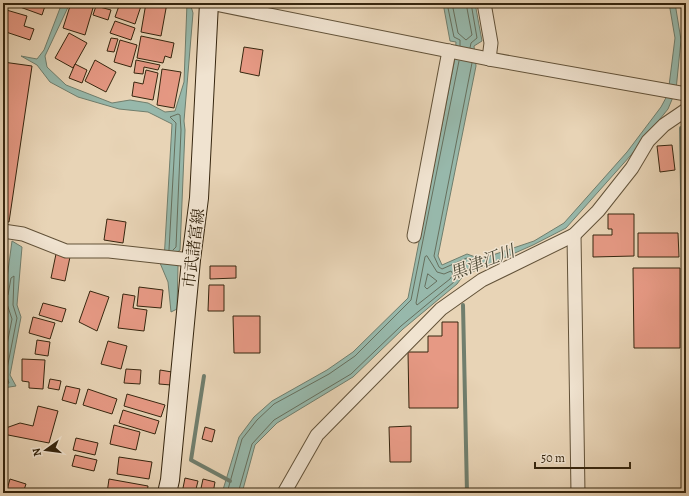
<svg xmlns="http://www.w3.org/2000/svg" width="689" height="496" viewBox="0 0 689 496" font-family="Alegreya,'Noto Serif JP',serif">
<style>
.water{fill:#97b8ab;stroke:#707e6d}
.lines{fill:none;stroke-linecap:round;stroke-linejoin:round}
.shore{stroke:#666f5d;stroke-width:1}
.stream{stroke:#707e6d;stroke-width:4}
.building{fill:#e69984;stroke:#36260f}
.street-casing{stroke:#625239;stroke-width:15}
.secondary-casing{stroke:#36260f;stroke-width:20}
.street{stroke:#f0e3d0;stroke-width:13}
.secondary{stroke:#f0e3d0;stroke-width:18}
.labels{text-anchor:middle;stroke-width:3;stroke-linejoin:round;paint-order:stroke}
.street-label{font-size:16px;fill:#36260f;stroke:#f0e3d0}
.water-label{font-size:17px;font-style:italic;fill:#4e4a36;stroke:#f0e3d0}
</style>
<rect width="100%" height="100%" fill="#e8d4b6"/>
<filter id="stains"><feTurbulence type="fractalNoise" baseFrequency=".005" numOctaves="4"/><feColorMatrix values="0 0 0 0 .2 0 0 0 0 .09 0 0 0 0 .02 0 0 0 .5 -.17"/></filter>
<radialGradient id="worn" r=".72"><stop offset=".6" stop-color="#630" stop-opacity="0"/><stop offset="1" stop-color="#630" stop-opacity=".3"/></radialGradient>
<g class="water">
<path d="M62 3H70L45 56 47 67 66 85 112 103 130 100 148 103 165 112 175 111 184 82 187 3H190L193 13 184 121 185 130 180 250 176 253 175 262 178 266 177 309 171 312 168 282 160 263 164 261 172 124 148 112 119 109 78 97 50 82 37 65 21 56 37 59 44 50Z"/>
<path d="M443 3H475L482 41 474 46 476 66 438 256 442 265 467 254 481 259 534 241 564 223 627 152 661 107 668 94 675 38 669 3H675L681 40 676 90 668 109 631 155 566 228 533 245 463 276 457 284 403 329 353 377 277 423 255 445 242 493H222L239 437 254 417 272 401 327 370 353 352 408 298 455 58 456 42 450 41Z"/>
<path d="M12 241 22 247 17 305 21 317 10 375 16 386 3 388V308Z"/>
</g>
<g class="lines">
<g class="shore">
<path d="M447 3 454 37 460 40V46"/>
<path d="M452 3 458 33 466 40 472 35 466 3"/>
<path d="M470 48 471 43 477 38 471 3"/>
<path d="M169 250 176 123 170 117 178 114 180 115 181 130 176 247 173 250"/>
<path d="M427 256 437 272 444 274 451 271 453 274 450 279 417 305 416 303 425 257Z"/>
<path d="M428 274 437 281 427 289 425 287Z"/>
<path d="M3 298 8 295 11 278 14 276 13 305 17 318 6 374 9 383 3 385"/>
<path d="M3 303 7 304 12 319 3 365"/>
<path d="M227 493 242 439 257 420 274 404 329 374 355 356 411 300 459 61"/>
<path d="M238 493 252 444 274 420 351 374 401 326 454 282 460 273 478 264 477 262 467 258 442 269 439 267 434 256 472 63"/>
</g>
<g class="stream">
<path d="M681 128 686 434"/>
<path d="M463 305 467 493"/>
<path d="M204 376 191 460 230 481"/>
</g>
</g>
<g class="building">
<path d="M21 3H46L42 15 20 7Z"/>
<path d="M71 3H79L93 8 85 35 63 28Z"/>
<path d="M120 3H142L135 24 115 17Z"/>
<path d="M146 3H167L161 36 141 32Z"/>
<path d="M96 6 111 10 108 20 93 15Z"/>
<path d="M3 9 27 16 24 26 34 29 30 40 3 31Z"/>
<path d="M115 21 135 28 131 40 110 33Z"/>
<path d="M69 33 87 43 73 68 55 58Z"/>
<path d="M141 36 174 43 171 58 165 56 163 63 137 58Z"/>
<path d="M111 38 118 39 114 52 107 51Z"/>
<path d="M120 40 137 45 131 67 114 62Z"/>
<path d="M244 47 263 50 259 76 240 72Z"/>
<path d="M95 60 116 72 106 92 85 81Z"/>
<path d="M136 60 160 65 158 70 144 67 143 74 134 73Z"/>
<path d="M3 62 32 66 9 222 3 221Z"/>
<path d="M75 64 87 70 82 83 69 78Z"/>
<path d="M162 69 181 72 174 108 157 105Z"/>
<path d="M146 70 158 73 153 100 132 96 134 82 143 84Z"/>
<path d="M672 145 675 170 660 172 657 146Z"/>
<path d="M608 214H634V256L593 257V235H612V229H608Z"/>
<path d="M107 219 126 222 123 243 104 240Z"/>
<path d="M638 233H678L679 257H638Z"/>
<path d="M56 254 70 257 65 281 51 278Z"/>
<path d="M210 266H236V278L210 279Z"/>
<path d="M633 268H680V348H634Z"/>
<path d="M209 285H224V311H208Z"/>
<path d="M139 287 163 290 161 308 137 306Z"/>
<path d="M90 291 109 297 97 331 79 322Z"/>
<path d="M123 294 135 296 133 308 147 310 144 331 118 328Z"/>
<path d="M43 303 66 309 62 322 39 315Z"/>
<path d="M233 316H260V353H234Z"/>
<path d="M33 317 55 323 50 339 29 333Z"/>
<path d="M442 322H458V408H409L408 352H428V336H442Z"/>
<path d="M37 340 50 342 48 356 35 354Z"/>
<path d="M108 341 127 346 121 369 101 364Z"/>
<path d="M22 359 45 360 43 389 29 388V382L22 381Z"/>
<path d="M126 369 141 370 140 384 124 383Z"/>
<path d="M160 370 172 372 171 385 159 384Z"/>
<path d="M50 379 61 381 59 390 48 388Z"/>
<path d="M66 386 80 389 76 404 62 400Z"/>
<path d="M88 389 117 399 112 414 83 405Z"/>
<path d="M127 394 165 405 161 417 124 406Z"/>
<path d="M38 406 58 411 49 443 3 434V429L20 423 33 426Z"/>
<path d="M123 410 159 421 155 434 119 423Z"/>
<path d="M114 425 140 432 136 450 110 444Z"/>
<path d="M411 426V462H390L389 427Z"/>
<path d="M205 427 215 430 212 442 202 439Z"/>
<path d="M76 438 98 443 95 455 73 450Z"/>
<path d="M75 455 97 460 94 471 72 466Z"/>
<path d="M119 457 152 462 149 479 117 474Z"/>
<path d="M185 478 198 481 195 493H182Z"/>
<path d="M10 479 26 484 23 493H6Z"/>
<path d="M109 479 148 486 147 493H107Z"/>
<path d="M203 479 215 482 213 493H200Z"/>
</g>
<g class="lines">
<g class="street-casing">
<g id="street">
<path d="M210 3 489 59 686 94"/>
<path d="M484 3 491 43 489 59"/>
<path d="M3 231 23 234 66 251H109L191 260"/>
<path d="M574 235 578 493"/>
<path d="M414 236 449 51"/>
<path d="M284 493 317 435 441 309 482 280 574 235 598 211 632 168 648 141 664 125 686 110"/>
</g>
</g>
<g class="secondary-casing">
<path id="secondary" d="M167 493 170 480 191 260 199 198 209 3"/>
</g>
<use href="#street" class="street"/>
<use href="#secondary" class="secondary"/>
</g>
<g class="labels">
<g class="street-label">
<text transform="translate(193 248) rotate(-83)" y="6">市武諸富線</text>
</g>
<g class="water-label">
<text transform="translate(482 262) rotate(-21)" y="6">黒津江川</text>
</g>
</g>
<rect width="689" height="496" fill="none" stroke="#e8d4b6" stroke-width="16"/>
<rect x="4" y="4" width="681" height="488" fill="none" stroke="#36260f" stroke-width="2"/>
<rect x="8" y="8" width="673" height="480" fill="none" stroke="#36260f"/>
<g transform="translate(46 450) rotate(256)" stroke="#f0e3d0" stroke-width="3" paint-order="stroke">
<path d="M0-3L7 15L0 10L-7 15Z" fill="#36260f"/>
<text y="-6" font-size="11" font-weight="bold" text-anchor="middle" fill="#36260f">N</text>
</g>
<path d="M535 462v6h95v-6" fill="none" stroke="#36260f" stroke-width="2"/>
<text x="541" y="462" font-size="12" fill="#36260f" stroke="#f0e3d0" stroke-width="3" paint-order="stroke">50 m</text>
<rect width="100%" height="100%" filter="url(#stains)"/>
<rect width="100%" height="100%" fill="url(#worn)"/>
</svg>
